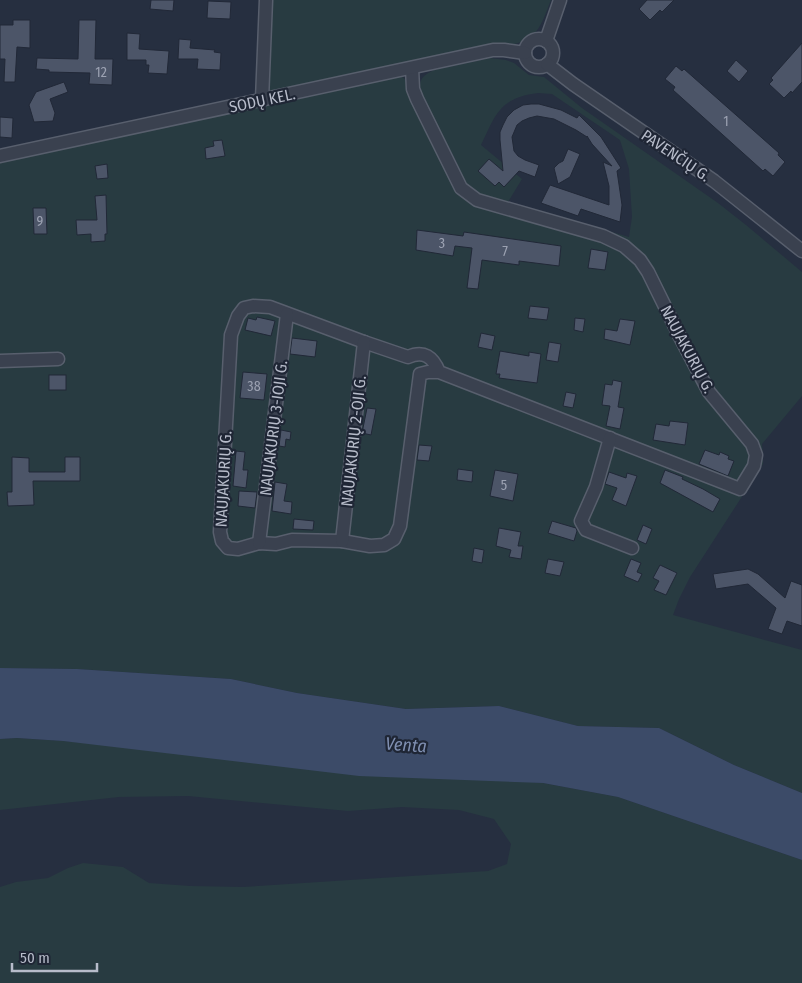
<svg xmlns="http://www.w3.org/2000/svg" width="802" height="983" viewBox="0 0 802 983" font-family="'Fira Sans Condensed',sans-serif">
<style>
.green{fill:#283b41;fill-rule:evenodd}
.water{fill:#3c4b68}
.building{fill:#4c5568;stroke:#212837}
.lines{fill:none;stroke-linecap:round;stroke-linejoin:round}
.street-casing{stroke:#585f6d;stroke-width:15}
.street{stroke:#3a414f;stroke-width:12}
.labels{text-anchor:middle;stroke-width:4.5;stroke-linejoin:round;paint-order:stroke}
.number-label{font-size:14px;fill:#9ca2b2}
.street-label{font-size:16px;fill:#b7bcca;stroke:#1f2635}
.water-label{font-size:18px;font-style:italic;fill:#7f8fb1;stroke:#1f2635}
</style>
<rect width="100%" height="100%" fill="#262f40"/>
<g class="green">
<path d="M272 0H551C546 12 542 27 532 36 518 48 492 46 474 47L269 92Z"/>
<path d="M490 58 506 60 514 63 529 75 544 77 582 108 718 203 746 225 802 272V396L762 444 763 457V464L690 577 679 599 673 615 802 650V793L734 765 659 728 578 726 499 706 406 709 297 693 231 679 77 669 0 668V159L401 76 405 79 408 84 446 164 457 163 423 99C418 84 418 77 434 70ZM538 93 552 94 620 140 629 169 632 217 629 237 508 202 522 179 481 145C496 113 500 98 538 93Z"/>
<path d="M17 738 63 741 543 783 618 797 802 860V983H0V887L16 882 48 878 68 868 83 863 123 867 149 883 190 886 243 887 488 871 507 864 511 844 494 819 459 810 402 807 348 811 188 796 119 797 0 810V739Z"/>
</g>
<path class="water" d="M0 668 77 669 231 679 297 693 406 709 499 706 578 726 659 728 734 765 802 793V860L618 797 543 783 359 776 63 741 17 738 0 739Z"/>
<g class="building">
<path d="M151 0H174L173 11 150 9Z"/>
<path d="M647 0H674L662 12 660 10 650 20 639 9Z"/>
<path d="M208 1 231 2 230 19 207 18Z"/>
<path d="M13 20H30V48L17 47 15 82H4L5 59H0V25H13Z"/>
<path d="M79 20H96L95 59H113L112 85 89 84 90 73 49 72V70L36 69 37 58 78 59Z"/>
<path d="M127 33 140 34 139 49 169 51 167 74 148 73 149 65H146V60H127Z"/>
<path d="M179 39 191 40 190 48 215 50 214 52 221 53 220 70 197 69 198 59H178Z"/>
<path d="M802 43V82L792 93 791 91 784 98 769 84 773 80 771 78Z"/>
<path d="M736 60 748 71 739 82 727 71Z"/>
<path d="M676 66 682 71 684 69 779 153 778 155 785 162 773 176 765 169 763 171 673 90 675 87 665 79Z"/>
<path d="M64 82 68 92 50 99 55 113 53 121 34 122 29 105 36 92Z"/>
<path d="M531 104H539L561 110 577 118 579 115 601 137 621 168 617 171 622 205 620 222 581 209 578 216 541 203 550 185 609 205V186L603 162 612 166 592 144 587 136V137L576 130 554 119 537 116 529 118 522 121 517 125 512 137 514 151 518 156 525 160 539 165 535 177 519 171 504 187 499 182 495 186 478 171 489 159 503 171 500 140V132L503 125 507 117 514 110 523 105Z"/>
<path d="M0 117 13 118 12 138 0 137Z"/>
<path d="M222 140 225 156 206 159 205 148 214 146 213 141Z"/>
<path d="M568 149 580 154 570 177 558 184 554 168 559 163 563 161Z"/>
<path d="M107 164 108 178 97 179 95 166Z"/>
<path d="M106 195 107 234H105V241L91 242V234L77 235 76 220H97L95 196Z"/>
<path d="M33 208H46L47 234H34Z"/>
<path d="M417 230 463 236 464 232 561 246 559 266 519 261V265L482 260 478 289 467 288 472 248 455 246 453 256 416 250Z"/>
<path d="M591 249 608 252 605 270 588 268Z"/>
<path d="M530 306 549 308 547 320 528 318Z"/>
<path d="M257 317 275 321 271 336 245 330 248 318 256 320Z"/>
<path d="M575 318 585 319 583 332 574 330Z"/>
<path d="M620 319 635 321 630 345 604 339 605 329 617 331Z"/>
<path d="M481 333 495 336 492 350 478 347Z"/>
<path d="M292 338 317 341 315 357 290 354Z"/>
<path d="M549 342 561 344 558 362 546 360Z"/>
<path d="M500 351 529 356V352L541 354 537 383 499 378 500 374H496Z"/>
<path d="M243 372 267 374 264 400 240 398Z"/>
<rect x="49" y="375" width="17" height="15"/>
<path d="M613 380 622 382 618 407 624 408 620 429 606 426 610 406 602 405 605 384 612 385Z"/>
<path d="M566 392 576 394 573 408 563 406Z"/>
<path d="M367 408 376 409 371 435 362 433Z"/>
<path d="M670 421 688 423 685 445 653 440 656 424 669 426Z"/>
<path d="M281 430 291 432 290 440 286 439 285 447 279 446Z"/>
<path d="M419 445 432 446 429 461 417 460Z"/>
<path d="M705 450 719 455 720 452 729 456 728 459 734 461 728 476 699 464Z"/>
<path d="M236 451 245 452 243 470H248L246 488 233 486Z"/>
<path d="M12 457 29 458V472H65V457H80V481H33L34 505 8 506 7 492H12Z"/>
<path d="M458 469 473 471 472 482 457 480Z"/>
<path d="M495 470 518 474 513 501 490 496Z"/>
<path d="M665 470 683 477 682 479 703 489 720 499 713 512 660 483Z"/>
<path d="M609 472 626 478 627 473 637 476 626 506 612 500 617 488 605 484Z"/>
<path d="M275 482 287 484 284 501 292 502 291 514 272 511Z"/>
<path d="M239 491 257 492 255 508 238 506Z"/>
<path d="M294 519 314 521 313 530 293 529Z"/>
<path d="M552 521 576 528 577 531 574 541 548 533Z"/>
<path d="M643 525 652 529 646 544 637 540Z"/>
<path d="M499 528 521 532 518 546H523L521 559 509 557 511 550 496 546Z"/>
<path d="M474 548 484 550 482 563 472 561Z"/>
<path d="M548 559 564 562 560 576 545 573Z"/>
<path d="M631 559 641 563 637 572 642 574 638 582 624 576Z"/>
<path d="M660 565 677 573 666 595 654 590 659 581 653 578Z"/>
<path d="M748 569 758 574 785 598 791 581 802 585V626L787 621 782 634 768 629 776 608 748 584 716 589 713 574Z"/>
</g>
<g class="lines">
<g class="street-casing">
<g id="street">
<circle cx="539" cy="53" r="14"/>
<path d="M546 41 560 0"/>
<path d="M547 64 573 84 714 181 802 251"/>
<path d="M412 68 413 89 417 99 461 188 477 200 603 236 624 246 640 260 648 272 679 335 709 392 752 444 756 455 754 466 740 489 439 372C433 357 424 350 408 357L364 342 270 307 253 306 244 308 238 316 231 335 220 532 222 541 228 548 238 549 259 543 276 544 292 540 342 541 370 546 384 545 394 539 400 526 420 374 428 372H439"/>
<path d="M262 100 266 0"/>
<path d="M0 156 493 50H504L525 53"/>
<path d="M0 361 58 359"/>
<path d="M610 438 596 487 581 521 586 530 632 548"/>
<path d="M342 541 364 342"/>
<path d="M259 543 287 314"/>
</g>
</g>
<use href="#street" class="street"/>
</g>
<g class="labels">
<g class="number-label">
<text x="101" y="77">12</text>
<text x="726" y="126">1</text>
<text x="40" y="226">9</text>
<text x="442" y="248">3</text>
<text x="505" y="256">7</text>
<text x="254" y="391">38</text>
<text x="504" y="490">5</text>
</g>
<g class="street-label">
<text transform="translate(262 100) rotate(-12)" y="6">SODŲ KEL.</text>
<text transform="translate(676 155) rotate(34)" y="6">PAVENČIŲ G.</text>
<text transform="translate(688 349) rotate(62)" y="6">NAUJAKURIŲ G.</text>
<text transform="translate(273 428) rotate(-83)" y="6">NAUJAKURIŲ 3-IOJI G.</text>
<text transform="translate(353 441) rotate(-84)" y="6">NAUJAKURIŲ 2-OJI G.</text>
<text transform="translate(223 479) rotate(-87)" y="6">NAUJAKURIŲ G.</text>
</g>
<g class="water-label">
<text transform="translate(406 745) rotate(4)" y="6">Venta</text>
</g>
</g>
<path d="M12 963v8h85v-8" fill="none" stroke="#b7bcca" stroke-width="2.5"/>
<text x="20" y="963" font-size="15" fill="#b7bcca" stroke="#1f2635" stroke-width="4" paint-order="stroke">50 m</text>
</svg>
